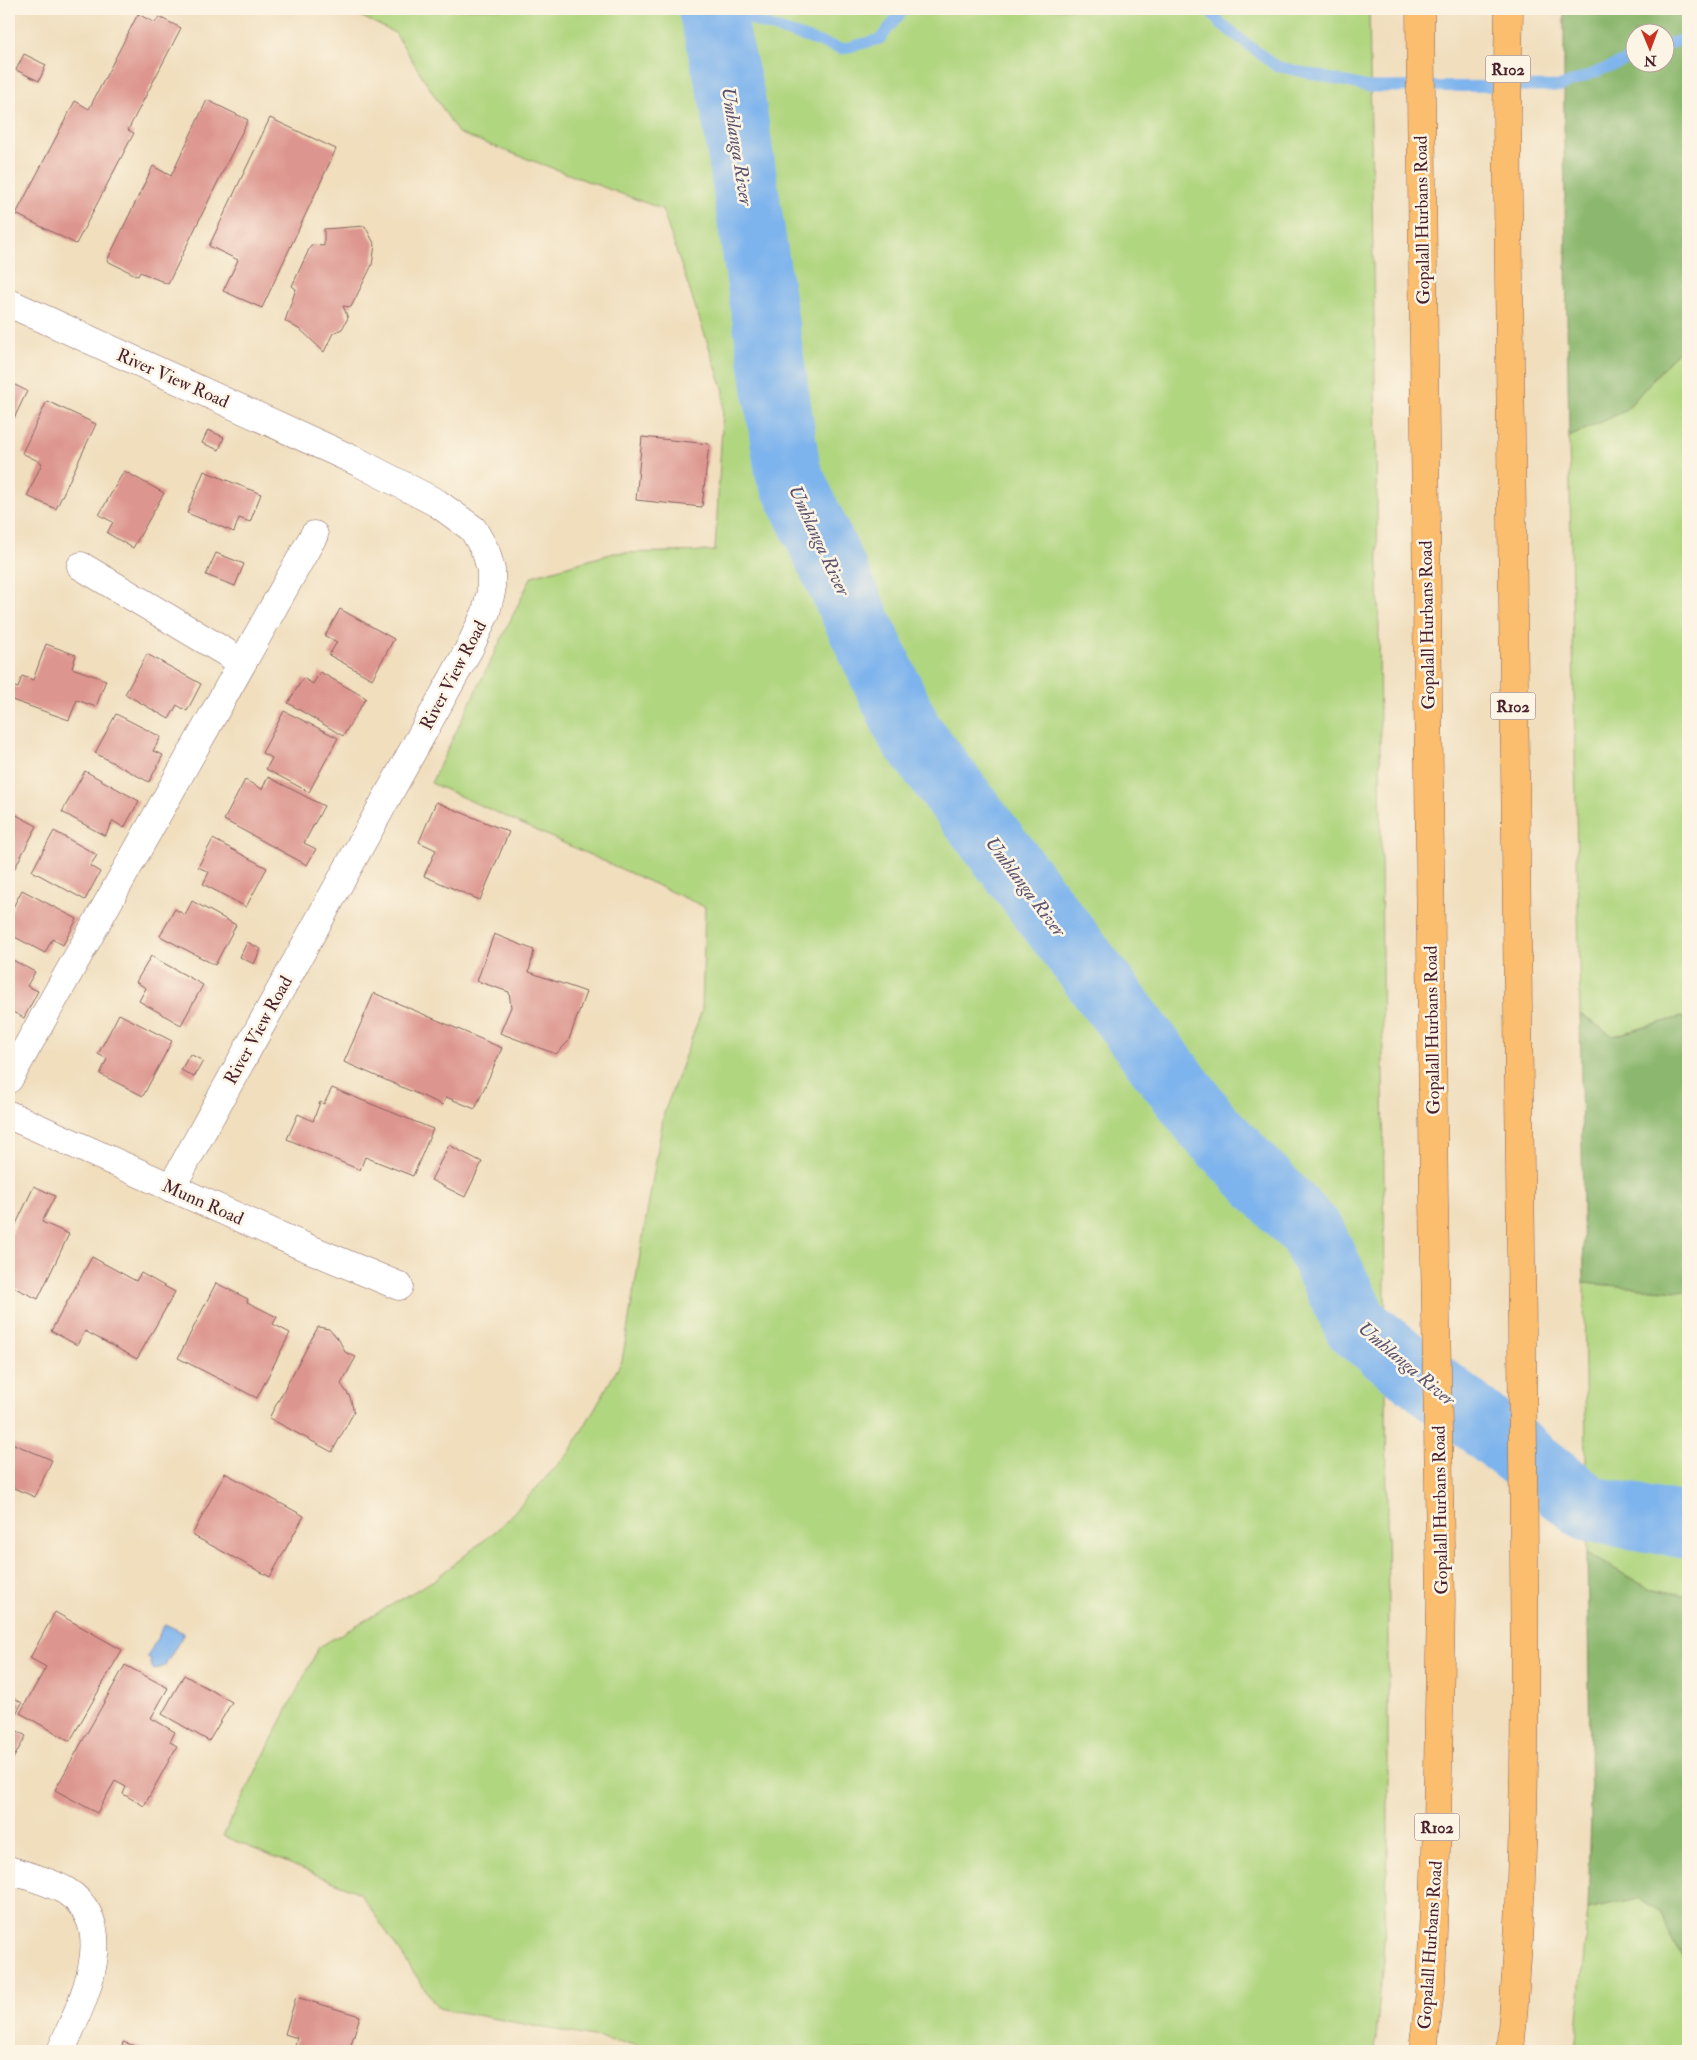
<svg xmlns="http://www.w3.org/2000/svg" width="1697" height="2060" viewBox="0 0 1697 2060" font-family="'IM FELL Double Pica',serif">
<style>
.green{fill:#b1d680;stroke:#7e7a56}
.forest{fill:#8cb76e;stroke:#6b6b4c;fill-rule:evenodd}
.water{fill:#7eb4ed;stroke:#646a8c}
.lines{fill:none;stroke-linecap:round;stroke-linejoin:round}
.stream{stroke:#7eb4ed;stroke-width:11}
.river{stroke:#7eb4ed;stroke-width:66}
.building{fill:#dd968f}
.street-casing{stroke:#84625e;stroke-width:29}
.primary-casing{stroke:#84625e;stroke-width:29}
.street{stroke:#fff;stroke-width:28}
.primary{stroke:#fbbd6e;stroke-width:28}
.labels{text-anchor:middle;stroke-width:5;stroke-linejoin:round;paint-order:stroke}
.shield{fill:#fcf5e5;stroke:#7f5f63;stroke-width:1}
.shield-label{font-size:16px;font-weight:bold;fill:#4a1f2b}
.street-label{font-size:18px;fill:#4a1f2b;stroke:#fcf5e5}
.water-label{font-size:19px;font-style:italic;fill:#5c536f;stroke:#fcf5e5}
</style>
<rect width="100%" height="100%" fill="#fcf5e5"/>
<filter id="ink" filterUnits="userSpaceOnUse"><feTurbulence type="fractalNoise" baseFrequency=".02" numOctaves="2"/><feDisplacementMap in="SourceGraphic" scale="10" xChannelSelector="R" yChannelSelector="G"/><feConvolveMatrix kernelMatrix="1 2 1 2 8 2 1 2 1" color-interpolation-filters="sRGB"/></filter>
<filter id="wash" filterUnits="userSpaceOnUse"><feTurbulence type="fractalNoise" baseFrequency=".0096" numOctaves="4" result="noise"/><feDisplacementMap in="SourceGraphic" scale="20" xChannelSelector="R" yChannelSelector="G"/><feGaussianBlur stdDeviation="1.12" result="paint"/><feColorMatrix in="noise" values="0 0 0 0 0 0 0 0 0 0 0 0 0 0 0 0 0 1.4 0 .05"/><feComposite in="paint" operator="in"/></filter>
<g filter="url(#wash)">
<rect width="100%" height="100%" fill="#f0debd"/>
<g class="green">
<path d="M346 9H1369L1379 632 1388 1617V1853L1383 1959 1375 2051H668L438 2008 360 1893 223 1836 319 1647 434 1580 497 1530 569 1453 622 1361 664 1113 702 1010 705 907 431 783 532 576 614 553 715 551 724 391 662 209 458 133 395 33Z"/>
<path d="M1688 340V1020L1681 1017 1613 1036 1580 1014 1569 437 1625 411Z"/>
<path d="M1584 1283 1688 1292V1596L1648 1588 1587 1553Z"/>
<path d="M1638 1898 1659 1912 1684 1961 1688 1975V2051H1575L1588 1909Z"/>
</g>
<g class="forest">
<path d="M1564 9H1688V340L1625 411 1569 437 1564 143ZM1634 32H1664V62H1634Z"/>
<path d="M1580 1014 1613 1036 1681 1017 1688 1020V1292L1584 1283Z"/>
<path d="M1587 1553 1648 1588 1688 1596V1975L1684 1961 1659 1912 1638 1898 1588 1909 1591 1815Z"/>
</g>
<path class="water" d="M165 1624 184 1633 165 1666 154 1670 150 1664 151 1659 147 1657Z"/>
<g class="lines">
<g class="stream">
<path d="M730 9 760 23 842 49 880 39 904 9"/>
<path d="M1208 9 1221 24 1276 66 1369 87 1561 86 1634 57"/>
<path d="M1664 46 1683 39H1688"/>
</g>
<path class="river" d="M711 9 732 98 788 472 910 733 1210 1128 1312 1233 1357 1326 1590 1509 1688 1526"/>
</g>
<g id="blocks">
<g class="building">
<path d="M138 14 155 23 159 17 181 28 128 130 134 133 76 244 16 214 75 101 89 109Z"/>
<path d="M24 54 46 65 39 81 16 70Z"/>
<path d="M207 100 248 120 168 284 140 272 138 276 107 261 153 166 171 176Z"/>
<path d="M270 118 336 149 262 308 223 291 238 260 209 246Z"/>
<path d="M365 226 375 245 372 265 351 307 343 306 348 318 342 329 333 333 324 352 302 331 285 321 296 289 292 286 311 245 324 246V229Z"/>
<path d="M9 382 27 391 9 429Z"/>
<path d="M47 401 96 424 56 509 27 496 42 463 22 453Z"/>
<path d="M208 430 224 437 219 450 202 443Z"/>
<path d="M642 437 709 444 702 507 636 500Z"/>
<path d="M124 471 164 493 133 548 107 533 113 522 99 515Z"/>
<path d="M204 471 261 494 250 522 239 518 234 532 187 513Z"/>
<path d="M216 553 244 564 235 586 206 575Z"/>
<path d="M340 609 394 639 372 679 329 655 337 642 325 636Z"/>
<path d="M46 644 76 655 72 668 106 680 96 707 77 700 69 720 9 699V685L18 688 22 676 33 680Z"/>
<path d="M147 654 201 684 187 711 177 705 169 719 125 694Z"/>
<path d="M320 672 366 698 343 736 288 703 303 678 313 684Z"/>
<path d="M284 711 338 738 309 792 266 769 272 758 262 753Z"/>
<path d="M116 714 161 737 153 751 163 755 149 782 95 753Z"/>
<path d="M85 771 139 801 124 828 113 821 105 836 62 812Z"/>
<path d="M268 777 324 806 304 843 316 849 307 865 224 820 245 780 262 789Z"/>
<path d="M436 802 509 832 480 900 424 876 436 850 419 842Z"/>
<path d="M9 811 37 826 9 879Z"/>
<path d="M54 831 97 855 90 866 100 872 85 900 32 871Z"/>
<path d="M213 839 267 868 246 907 203 884 209 872 198 867Z"/>
<path d="M22 890 77 919 63 945 52 939 45 953 9 934V915Z"/>
<path d="M192 901 236 925 215 965 160 936 175 909 185 915Z"/>
<path d="M494 934 534 950 529 972 586 992 568 1042 556 1054 500 1033 511 1007 509 992 477 981Z"/>
<path d="M247 942 261 949 254 964 240 957Z"/>
<path d="M151 956 203 985 181 1025 139 1001 146 988 136 982Z"/>
<path d="M9 958 35 972 27 986 38 991 24 1018 9 1010Z"/>
<path d="M374 993 502 1048 475 1109 446 1097 443 1105 344 1062Z"/>
<path d="M119 1014 172 1041 143 1096 100 1074 107 1059 98 1054Z"/>
<path d="M190 1054 203 1061 194 1077 181 1070Z"/>
<path d="M332 1088 433 1129 413 1176 365 1157 360 1170 287 1139 298 1114 313 1121 320 1102 324 1104Z"/>
<path d="M449 1145 482 1162 465 1197 431 1180Z"/>
<path d="M34 1186 55 1196 42 1222 69 1234 38 1299 9 1285V1239Z"/>
<path d="M92 1257 136 1281 141 1273 175 1292 137 1359 85 1331 77 1345 51 1331Z"/>
<path d="M216 1283 248 1299 247 1302 277 1317 273 1324 290 1333 257 1398 178 1358Z"/>
<path d="M318 1327 329 1329 339 1340 345 1352 356 1357 341 1384 350 1397 354 1412 332 1452 269 1418Z"/>
<path d="M9 1442 52 1460 35 1497 9 1486Z"/>
<path d="M225 1473 304 1516 270 1577 192 1535Z"/>
<path d="M55 1612 122 1650 70 1741 20 1713 46 1667 30 1658Z"/>
<path d="M125 1665 168 1688 151 1718 175 1732 170 1742 177 1746 144 1806 123 1794 126 1787 115 1781 97 1813 55 1790Z"/>
<path d="M184 1675 232 1702 209 1741 162 1714Z"/>
<path d="M9 1695 22 1703 9 1726 26 1736 9 1766Z"/>
<path d="M296 1997 360 2016 349 2051H293L297 2038 285 2034Z"/>
<path d="M123 2042 151 2051H121Z"/>
</g>
</g>
</g>
<g filter="url(#ink)">
<use href="#blocks" fill-opacity="0" stroke="#84625e" stroke-width="1"/>
<g class="lines">
<g class="street-casing">
<g id="street">
<path d="M9 303 360 463 437 503 473 529 486 552 491 570V592L486 612 470 647 171 1188"/>
<path d="M81 566 242 662"/>
<path d="M9 1079 314 535"/>
<path d="M9 1115 298 1244 399 1286"/>
<path d="M9 1870C28 1876 49 1881 66 1891 123 1928 80 2005 61 2051"/>
</g>
</g>
<g class="primary-casing">
<g id="primary">
<path d="M1420 9 1434 1201 1441 1602 1437 1825 1431 1983 1423 2051"/>
<path d="M1509 9 1507 116C1511 522 1519 927 1522 1332 1523 1571 1532 1813 1510 2051"/>
</g>
</g>
<use href="#street" class="street"/>
<use href="#primary" class="primary"/>
</g>
</g>
<g class="labels">
<g class="shield">
<rect x="1485.5" y="55.5" width="45" height="27" rx="4"/>
<rect x="1490.5" y="692.5" width="45" height="27" rx="4"/>
<rect x="1414.5" y="1813.5" width="45" height="27" rx="4"/>
</g>
<g class="shield-label">
<text x="1508" y="75">R102</text>
<text x="1513" y="712">R102</text>
<text x="1437" y="1833">R102</text>
</g>
<g class="street-label">
<text transform="translate(1422 220) rotate(-91)" y="6">Gopalall Hurbans Road</text>
<text transform="translate(173 378) rotate(24)" y="6">River View Road</text>
<text transform="translate(1427 625) rotate(-91)" y="6">Gopalall Hurbans Road</text>
<text transform="translate(453 675) rotate(-62)" y="6">River View Road</text>
<text transform="translate(258 1030) rotate(-61)" y="6">River View Road</text>
<text transform="translate(1432 1030) rotate(-91)" y="6">Gopalall Hurbans Road</text>
<text transform="translate(203 1202) rotate(24)" y="6">Munn Road</text>
<text transform="translate(1440 1510) rotate(-91)" y="6">Gopalall Hurbans Road</text>
<text transform="translate(1430 1945) rotate(-86)" y="6">Gopalall Hurbans Road</text>
</g>
<g class="water-label">
<text transform="translate(738 146) rotate(81)" y="7">Umhlanga River</text>
<text transform="translate(820 540) rotate(65)" y="7">Umhlanga River</text>
<text transform="translate(1026 886) rotate(53)" y="7">Umhlanga River</text>
<text transform="translate(1407 1363) rotate(40)" y="7">Umhlanga River</text>
</g>
</g>
<rect width="1697" height="2060" fill="none" stroke="#fcf5e5" stroke-width="30"/>
<g transform="translate(1650 48) rotate(179)"><circle r="24" fill="#fcf5e5" stroke="#b59f9b"/>
<path d="M0-4L9 19L0 12L-9 19Z" fill="#c8321e"/>
<text y="-8" font-size="14" font-weight="bold" text-anchor="middle" fill="#4a1f2b">N</text>
</g>
</svg>
